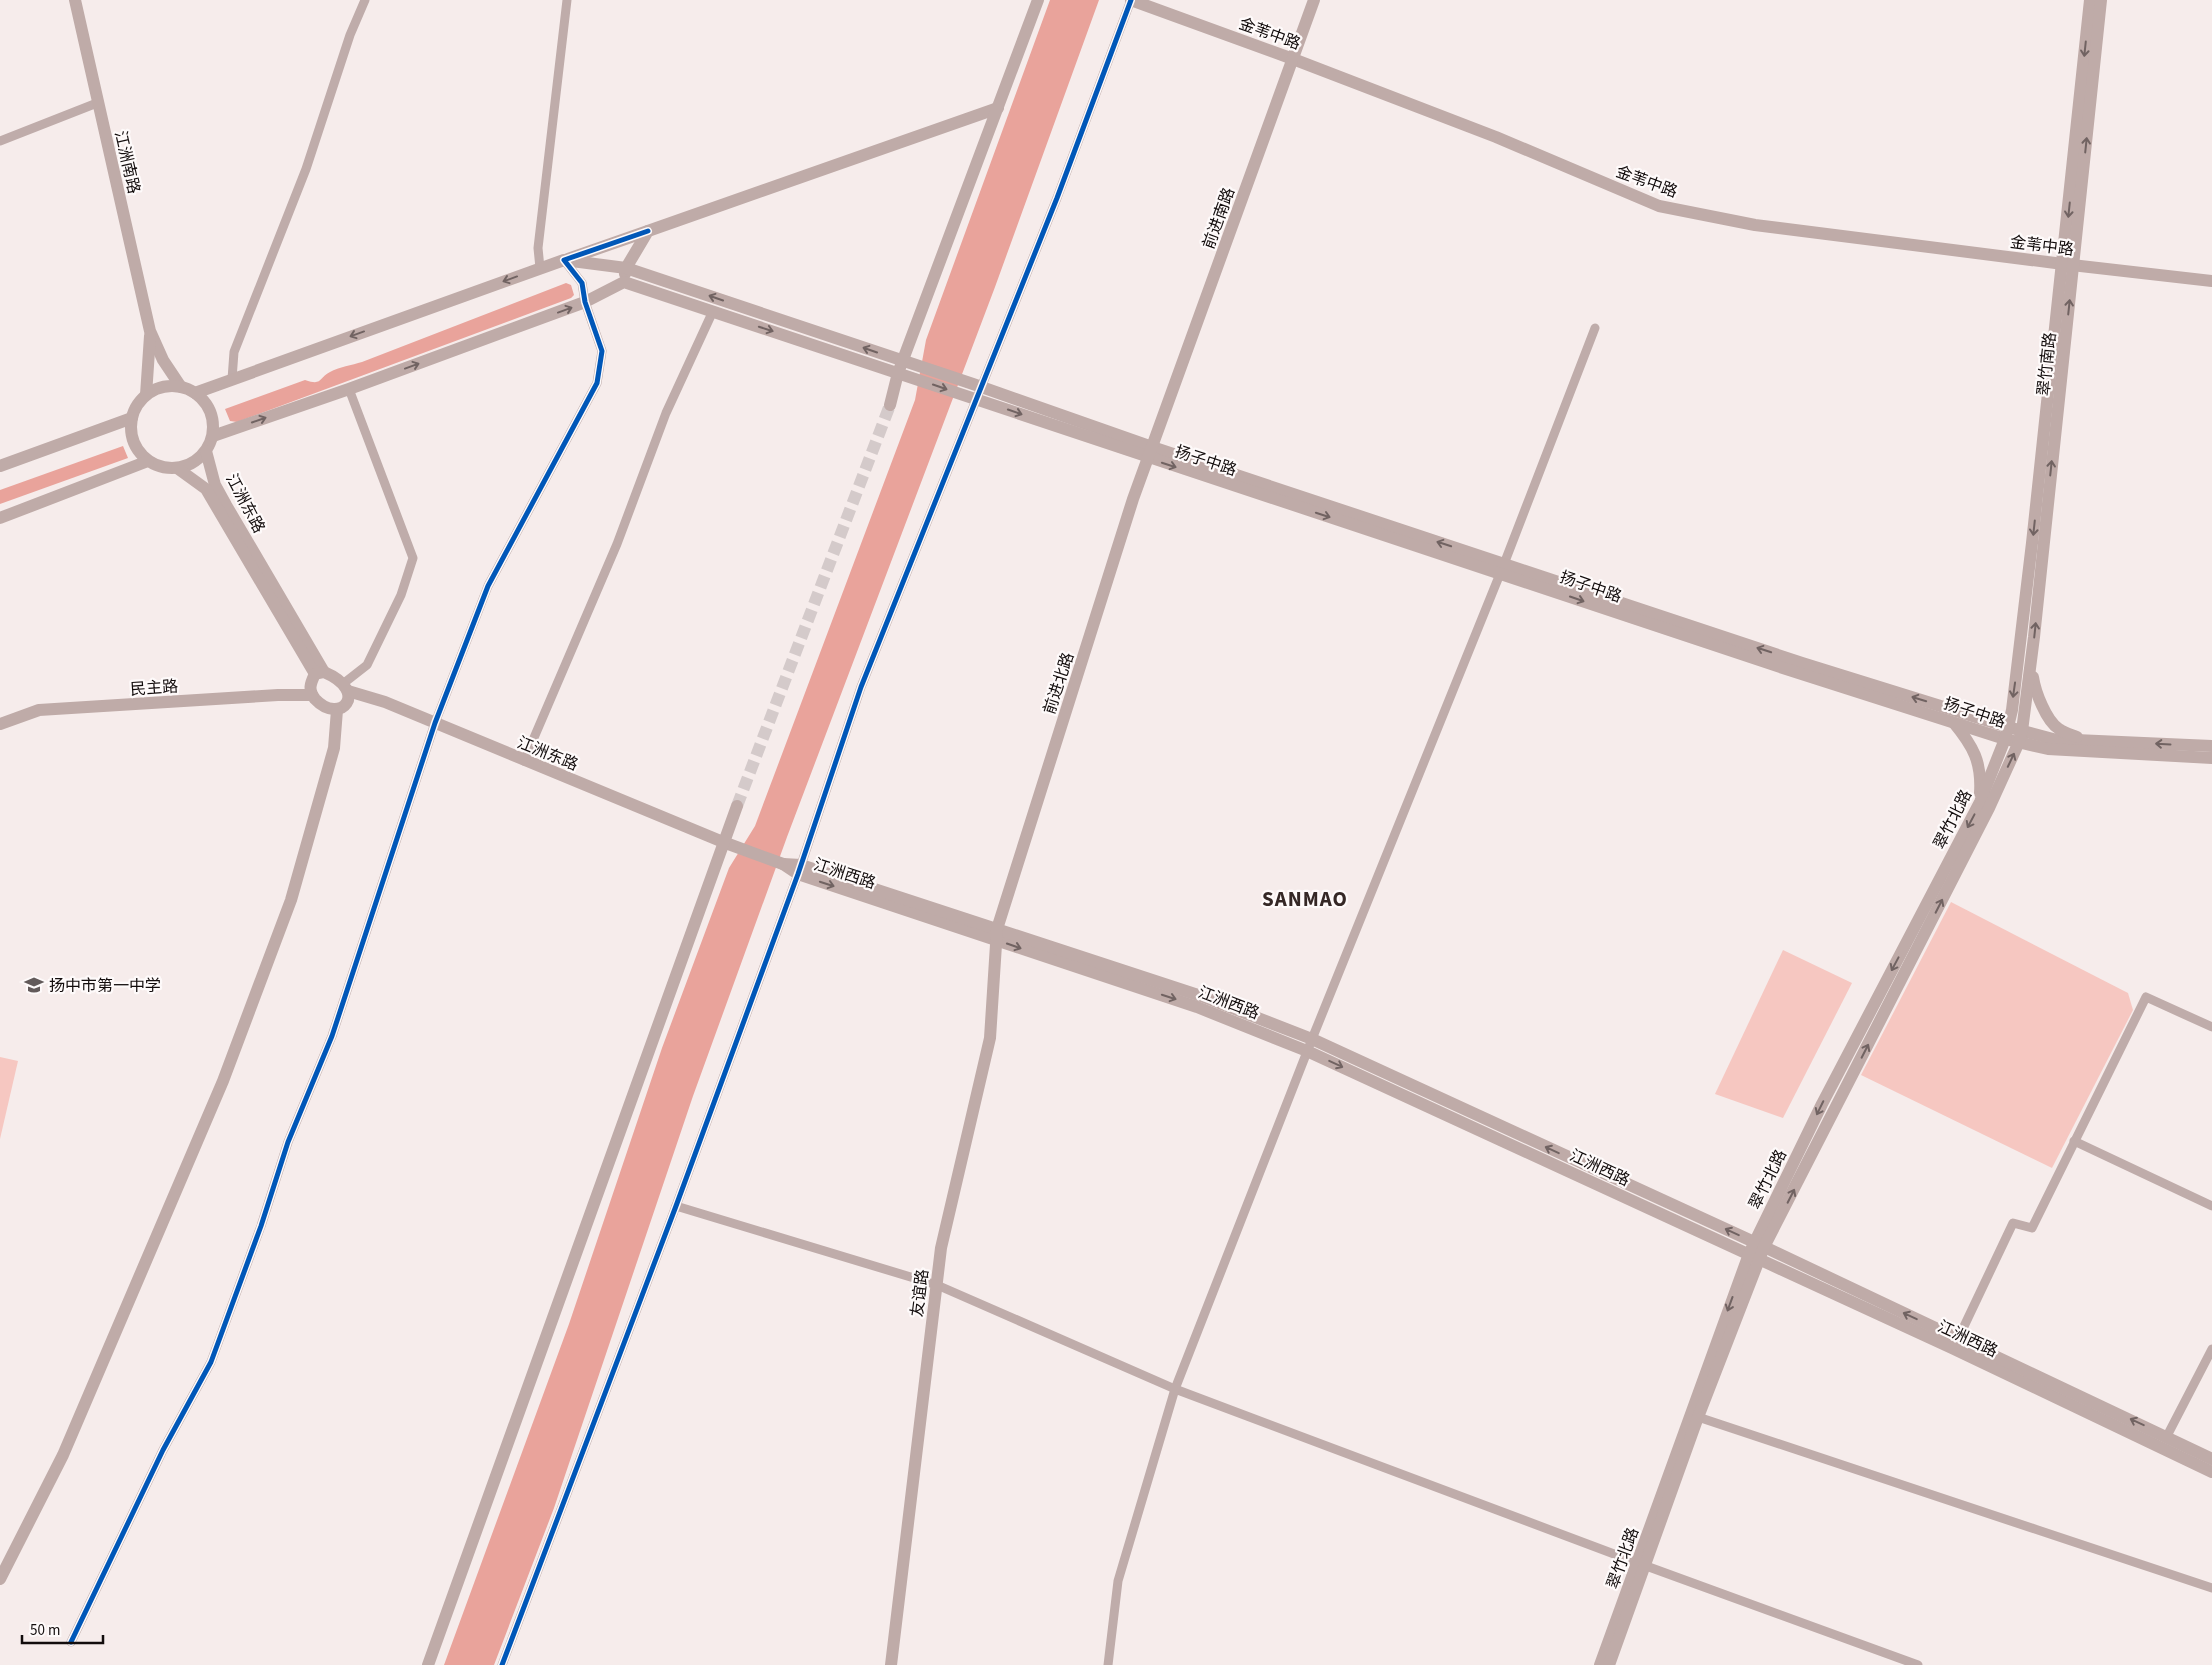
<svg xmlns="http://www.w3.org/2000/svg" width="2212" height="1665" viewBox="0 0 2212 1665" font-family="'Source Sans 3','Noto Sans SC',sans-serif">
<style>
.green{fill:#f6c7c1}
.water{fill:#e9a39b}
.lines{fill:none;stroke-linecap:round;stroke-linejoin:round}
.secondary-tunnel{stroke:#d4caca;stroke-width:12;stroke-dasharray:12 6;stroke-linecap:butt}
.street{stroke:#bfacaa;stroke-width:9}
.secondary{stroke:#bfaba8;stroke-width:12}
.cycleway-casing{stroke:#fefafa;stroke-width:8}
.cycleway{stroke:#0057b8;stroke-width:5}
.oneway{stroke:#716362}
.labels{text-anchor:middle;stroke-width:4.5;stroke-linejoin:round;paint-order:stroke}
.street-label{font-size:16px;fill:#120c0c;stroke:#fefafa}
.poi-label{font-size:16px;fill:#120c0c;stroke:#fefafa;text-anchor:start}
.district-label{font-size:21px;font-weight:bold;letter-spacing:1px;fill:#352826;stroke:#fefafa}
</style>
<rect width="100%" height="100%" fill="#f6eceb"/>
<g class="green">
<path d="M1951 902 2128 993 2133 1010 2052 1168 1861 1075Z"/>
<path d="M1783 950 1852 983 1783 1118 1715 1094Z"/>
<path d="M0 1057 18 1061 0 1139Z"/>
</g>
<g class="water">
<path d="M1050 0H1099L995 287 787 837 693 1096 554 1508 494 1665H444L569 1324 662 1048 729 868 755 826 915 400 926 340Z"/>
<path d="M566 283 571 285 574 295 571 298 237 422 230 421 225 409 305 380C323 386 318 378 330 372 339 367 352 365 362 362Z"/>
<path d="M123 446 128 458 0 504V490Z"/>
</g>
<g class="lines">
<path class="secondary-tunnel" d="M737 806 890 405"/>
<g class="street">
<path d="M0 141 97 103"/>
<path d="M540 268 538 248 567 0"/>
<path d="M232 379 234 352 306 169 350 35 365 0"/>
<path d="M344 683 367 665 401 595 413 558 349 389"/>
<path d="M524 761 617 544 666 413 713 311"/>
<path d="M2074 1141 2212 1206"/>
<path d="M676 1206 937 1285 1175 1389 1638 1563 1918 1665"/>
<path d="M1958 1339 2013 1223 2032 1228 2146 997 2212 1027"/>
<path d="M1698 1417 2212 1588"/>
<path d="M2167 1436 2212 1349"/>
<path d="M71 1642 163 1450 211 1362 261 1226 288 1142 332 1036 435 723 488 586 597 383 602 351 585 302 582 283 564 260"/>
<path d="M502 1665 676 1206 798 874 861 687 1057 198 1131 0"/>
<path d="M1108 1665 1118 1581 1175 1389 1312 1039 1504 564 1595 328"/>
</g>
<g class="secondary">
<path d="M75 0 150 331 163 360 181 387"/>
<path d="M1131 0 1293 59 1496 137 1659 206 1755 225 2063 264 2212 281"/>
<path d="M568 259 648 231"/>
<path d="M625 274 626 268 648 231 998 108"/>
<circle cx="172" cy="427" r="41"/>
<path d="M195 393 564 260 626 268 973 384 1152 447 1504 564 1802 663 2008 727 2053 739 2212 746"/>
<path d="M146 395 150 336"/>
<path d="M890 405 898 373 1038 0"/>
<path d="M213 436 349 389 585 302 624 282 1783 668 2005 739 2048 749 2212 758"/>
<path d="M206 451 215 485 226 505 324 672"/>
<path d="M0 466 132 418"/>
<path d="M177 468 206 489 315 674"/>
<path d="M0 518 148 461"/>
<path d="M324 672C371 692 340 726 315 699 308 690 310 684 315 674Z"/>
<path d="M2033 677C2035 691 2046 721 2059 729 2064 733 2072 735 2077 737"/>
<path d="M348 691 385 702 723 842 783 864 798 874 1197 1007 1307 1051 1952 1348 2212 1472"/>
<path d="M1954 723C1973 746 1982 762 1980 793"/>
<path d="M0 724 39 710 278 695H312"/>
<path d="M783 864 801 865 1201 996 1312 1039 1754 1242 2212 1459"/>
<path d="M0 1579 63 1455 223 1081 291 900 334 748 337 710"/>
<path d="M428 1665 737 806"/>
<path d="M891 1665 941 1248 990 1038 997 929 1133 499 1314 0"/>
<path d="M1600 1665 1749 1254 1822 1104 1980 802 2005 739 2012 710 2032 543 2090 0"/>
<path d="M1609 1665 1698 1417 1764 1247 1989 808 2019 742 2022 731 2034 637 2101 0"/>
</g>
<g class="cycleway-casing">
<g id="cycleway">
<path d="M71 1642 163 1450 211 1362 261 1226 288 1142 332 1036 435 723 488 586 597 383 602 351 585 302 582 283 564 260 648 231"/>
<path d="M502 1665 676 1206 798 874 861 687 1057 198 1131 0"/>
</g>
</g>
<use href="#cycleway" class="cycleway"/>
</g>
<defs><path id="oneway-shaft" d="M-6 0H5M1.5-3L5.5 0L1.5 3" fill="none" stroke-width="1.6" stroke-linecap="round" stroke-linejoin="round" transform="scale(1.25)"/></defs>
<g class="oneway">
<use href="#oneway-shaft" transform="translate(2085 49) rotate(96)"/>
<use href="#oneway-shaft" transform="translate(2086 145) rotate(-84)"/>
<use href="#oneway-shaft" transform="translate(2069 210) rotate(96)"/>
<use href="#oneway-shaft" transform="translate(510 279) rotate(160)"/>
<use href="#oneway-shaft" transform="translate(716 298) rotate(-161)"/>
<use href="#oneway-shaft" transform="translate(2069 307) rotate(-84)"/>
<use href="#oneway-shaft" transform="translate(565 310) rotate(-20)"/>
<use href="#oneway-shaft" transform="translate(766 329) rotate(18)"/>
<use href="#oneway-shaft" transform="translate(357 334) rotate(160)"/>
<use href="#oneway-shaft" transform="translate(870 350) rotate(-161)"/>
<use href="#oneway-shaft" transform="translate(412 366) rotate(-20)"/>
<use href="#oneway-shaft" transform="translate(940 387) rotate(19)"/>
<use href="#oneway-shaft" transform="translate(1015 412) rotate(19)"/>
<use href="#oneway-shaft" transform="translate(259 420) rotate(-19)"/>
<use href="#oneway-shaft" transform="translate(1169 465) rotate(18)"/>
<use href="#oneway-shaft" transform="translate(2051 468) rotate(-84)"/>
<use href="#oneway-shaft" transform="translate(1323 515) rotate(18)"/>
<use href="#oneway-shaft" transform="translate(2034 528) rotate(96)"/>
<use href="#oneway-shaft" transform="translate(1444 544) rotate(-162)"/>
<use href="#oneway-shaft" transform="translate(1577 599) rotate(19)"/>
<use href="#oneway-shaft" transform="translate(2035 630) rotate(-84)"/>
<use href="#oneway-shaft" transform="translate(1764 650) rotate(-162)"/>
<use href="#oneway-shaft" transform="translate(2014 690) rotate(98)"/>
<use href="#oneway-shaft" transform="translate(1919 699) rotate(-163)"/>
<use href="#oneway-shaft" transform="translate(2163 744) rotate(-177)"/>
<use href="#oneway-shaft" transform="translate(2011 760) rotate(-65)"/>
<use href="#oneway-shaft" transform="translate(1971 821) rotate(118)"/>
<use href="#oneway-shaft" transform="translate(827 884) rotate(18)"/>
<use href="#oneway-shaft" transform="translate(1939 906) rotate(-63)"/>
<use href="#oneway-shaft" transform="translate(1014 946) rotate(19)"/>
<use href="#oneway-shaft" transform="translate(1895 964) rotate(118)"/>
<use href="#oneway-shaft" transform="translate(1169 997) rotate(18)"/>
<use href="#oneway-shaft" transform="translate(1865 1051) rotate(-63)"/>
<use href="#oneway-shaft" transform="translate(1336 1064) rotate(25)"/>
<use href="#oneway-shaft" transform="translate(1820 1108) rotate(116)"/>
<use href="#oneway-shaft" transform="translate(1552 1150) rotate(-155)"/>
<use href="#oneway-shaft" transform="translate(1791 1196) rotate(-63)"/>
<use href="#oneway-shaft" transform="translate(1732 1232) rotate(-155)"/>
<use href="#oneway-shaft" transform="translate(1730 1304) rotate(110)"/>
<use href="#oneway-shaft" transform="translate(1910 1316) rotate(-155)"/>
<use href="#oneway-shaft" transform="translate(2137 1422) rotate(-155)"/>
</g>
<defs>
<g id="school-bare" transform="scale(1.5)"><path d="M0-5L7-2L0 1L-7-2ZM-4 1L0 2.5L4 1V4Q0 6-4 4Z" fill="#625a5a" stroke="#fefafa" stroke-width="2.5" paint-order="stroke"/></g>
</defs>
<g fill-rule="evenodd">
<use href="#school-bare" x="34" y="985"/>
</g>
<g class="labels">
<g class="street-label">
<text transform="translate(1270 33) rotate(20)" y="6">金苇中路</text>
<text transform="translate(128 162) rotate(77)" y="6">江洲南路</text>
<text transform="translate(1647 181) rotate(20)" y="6">金苇中路</text>
<text transform="translate(1218 218) rotate(-70)" y="6">前进南路</text>
<text transform="translate(2042 245) rotate(7)" y="6">金苇中路</text>
<text transform="translate(2046 364) rotate(-84)" y="6">翠竹南路</text>
<text transform="translate(1206 460) rotate(18)" y="6">扬子中路</text>
<text transform="translate(246 503) rotate(62)" y="6">江洲东路</text>
<text transform="translate(1591 586) rotate(19)" y="6">扬子中路</text>
<text transform="translate(1058 683) rotate(-72)" y="6">前进北路</text>
<text transform="translate(154 687) rotate(-4)" y="6">民主路</text>
<text transform="translate(1975 712) rotate(18)" y="6">扬子中路</text>
<text transform="translate(548 753) rotate(22)" y="6">江洲东路</text>
<text transform="translate(1952 819) rotate(-63)" y="6">翠竹北路</text>
<text transform="translate(845 873) rotate(18)" y="6">江洲西路</text>
<text transform="translate(1229 1002) rotate(21)" y="6">江洲西路</text>
<text transform="translate(1600 1167) rotate(25)" y="6">江洲西路</text>
<text transform="translate(1767 1179) rotate(-64)" y="6">翠竹北路</text>
<text transform="translate(919 1293) rotate(-83)" y="6">友谊路</text>
<text transform="translate(1968 1338) rotate(25)" y="6">江洲西路</text>
<text transform="translate(1622 1558) rotate(-70)" y="6">翠竹北路</text>
</g>
<g class="poi-label">
<text x="49" y="991">扬中市第一中学</text>
</g>
<g class="district-label">
<text x="1305" y="906">SANMAO</text>
</g>
</g>
<path d="M22 1635v8h81v-8" fill="none" stroke="#120c0c" stroke-width="2.5"/>
<text x="30" y="1635" font-size="15" fill="#120c0c" stroke="#fefafa" stroke-width="4" paint-order="stroke">50 m</text>
</svg>
